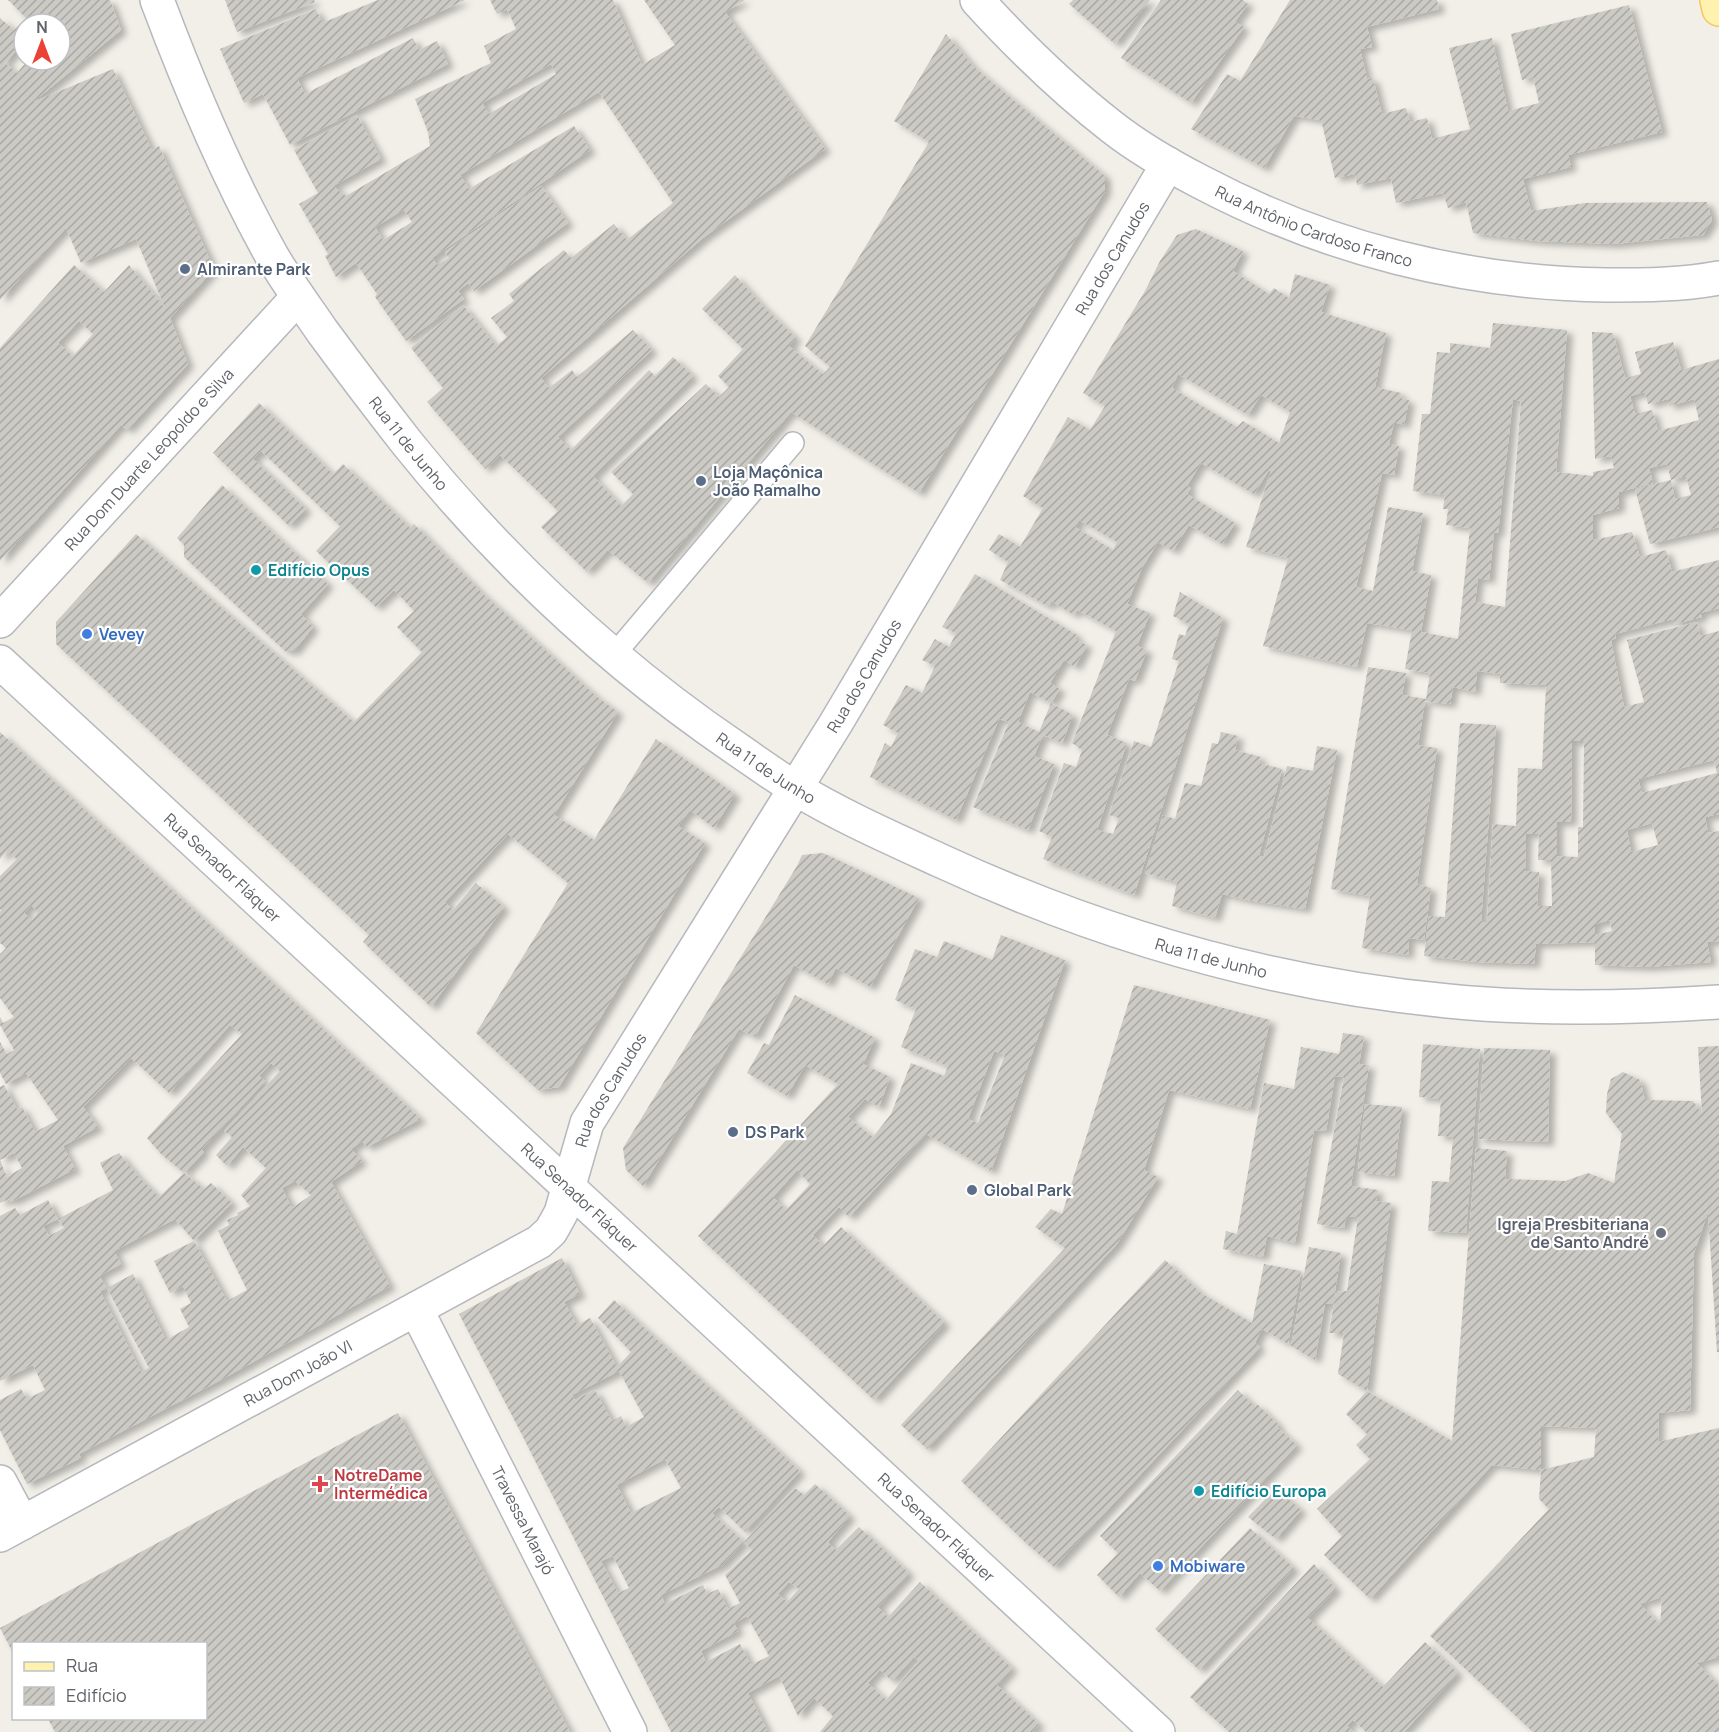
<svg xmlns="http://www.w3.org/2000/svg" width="1719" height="1732" viewBox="0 0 1719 1732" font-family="Manrope,sans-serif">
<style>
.building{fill:url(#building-hatch);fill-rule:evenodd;filter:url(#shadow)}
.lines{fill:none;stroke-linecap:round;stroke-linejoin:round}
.lane-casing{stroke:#b5b8bc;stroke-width:24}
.street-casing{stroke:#b5b8bc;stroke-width:36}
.secondary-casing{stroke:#b6babf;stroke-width:36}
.primary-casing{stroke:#f2c960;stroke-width:36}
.lane{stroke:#fff;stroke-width:21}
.street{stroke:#fff;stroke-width:33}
.secondary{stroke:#fff;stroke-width:33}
.primary{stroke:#fff2af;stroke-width:33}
.service-dot{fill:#5c6f8a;stroke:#fff;stroke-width:2}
.culture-dot{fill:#0f9aa8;stroke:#fff;stroke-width:2}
.shop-dot{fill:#3f7fe0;stroke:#fff;stroke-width:2}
.worship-dot{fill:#6b7280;stroke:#fff;stroke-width:2}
.health-dot{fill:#e0444e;stroke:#fff;stroke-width:2}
.labels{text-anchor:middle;stroke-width:4.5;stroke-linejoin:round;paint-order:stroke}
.street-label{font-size:16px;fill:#5f6368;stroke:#fff}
.service-label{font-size:16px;font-weight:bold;fill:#4e5e75;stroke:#fff;text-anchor:start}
.culture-label{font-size:16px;font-weight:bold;fill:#0d838f;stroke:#fff;text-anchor:start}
.shop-label{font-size:16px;font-weight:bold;fill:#366cbe;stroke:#fff;text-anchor:start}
.worship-label{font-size:16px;font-weight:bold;fill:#5b616d;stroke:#fff;text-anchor:end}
.health-label{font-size:16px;font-weight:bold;fill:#be3a42;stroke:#fff;text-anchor:start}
</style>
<defs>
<pattern id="building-hatch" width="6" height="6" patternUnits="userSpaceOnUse" patternTransform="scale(1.5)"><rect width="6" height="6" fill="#cccac5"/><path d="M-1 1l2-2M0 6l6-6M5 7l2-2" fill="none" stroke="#a9a8a4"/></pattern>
<filter id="shadow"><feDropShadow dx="6" dy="4" stdDeviation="3" flood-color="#0004"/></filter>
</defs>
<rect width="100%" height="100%" fill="#f1efe8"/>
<g class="building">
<path d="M8 0H110L121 30 33 102 113 69 152 150 159 146 214 269 170 318 188 364 127 430 121 425 0 561V348L74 265 104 292 129 265 165 308 136 239 81 263 66 228 0 300V18L14 30 26 18ZM24 24H60V60H28L17 73 5 63 24 42ZM79 321 93 334 73 356 58 343Z"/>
<path d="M225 0H314L315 2 237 32Z"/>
<path d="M378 0H465L297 78 305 94 413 38 419 50 437 41 448 64 290 145 263 94 244 103 220 49 316 9 322 23Z"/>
<path d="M490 0H613L642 65 675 45 644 0H745L725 12 825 149 703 238 541 378 549 388 572 370 577 377 633 330 652 350 558 437 571 450 649 370 655 376 673 357 693 376 593 476 621 506 633 494 611 472 706 384 719 397 729 387 718 376 743 349 702 309 735 275 762 305 796 338 789 346 823 374 830 367 805 346 929 142 894 121 946 34 974 67 1105 176V191L919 493 791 412 648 583 608 550 587 572 541 527 558 511 500 455 485 469 463 444 427 402 443 388 411 348 463 305 496 346 507 337 491 318 514 301 509 294 564 250 571 258 614 224 627 240 673 203 599 92 460 175 469 189 574 126 590 150 432 258 437 265 449 258 445 252 541 186 568 223 474 291 468 283 458 291 464 299 406 341 375 297 377 294 356 263 336 277 325 256 328 254 299 204 318 193 294 150 357 115 381 159 333 186 346 196 430 146 428 132 415 99 491 63 484 46 516 29 507 9 497 14ZM551 64 556 74 489 114 482 103ZM426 196 404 210 412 222 383 240 375 227 357 238Z"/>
<path d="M1073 0H1150L1115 44 1069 4Z"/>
<path d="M1161 0H1243L1248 4 1235 22 1244 27 1191 103 1121 58Z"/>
<path d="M1290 0H1437L1439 9 1367 27 1372 47 1360 49 1367 79 1373 78 1382 114 1406 108 1410 122 1427 118 1432 139 1470 129 1449 48 1492 38 1508 111 1539 103 1533 77 1522 80 1511 34 1629 5 1662 132 1568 155 1571 167 1523 179 1531 211 1585 203 1707 202 1712 220 1703 235 1614 244 1537 241 1473 233 1466 202 1448 208 1443 193 1396 203 1391 178 1357 185 1355 174 1335 178 1321 120 1294 116 1264 168 1191 129 1227 74 1240 81Z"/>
<path d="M1196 229 1243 251 1233 271 1269 294 1274 288 1289 298 1295 274 1330 285 1321 312 1386 333 1375 387 1401 393 1400 398 1409 400 1404 425 1394 422 1389 444 1399 446 1394 475 1382 473 1356 587 1373 591 1388 507 1423 513 1412 571 1431 575 1421 632 1458 639 1470 528 1446 525 1448 509H1443L1445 495 1413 491 1422 414H1430L1437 352 1450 353V343L1490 348 1493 323 1567 330 1556 472 1593 476V472L1614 468 1611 456 1595 459 1592 332 1613 333 1625 378 1641 374 1635 352 1673 342 1681 370 1719 359V527L1650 544 1635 489 1671 480 1675 499 1691 495 1686 476 1671 480 1667 464 1649 468 1653 483 1619 492V508L1593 515V540L1632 532 1640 557 1666 550 1672 572 1719 560V608L1700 613 1702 617 1675 624 1673 619 1615 634 1616 638 1611 640 1624 707 1644 702 1627 640 1697 622 1700 636 1719 631V814L1705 817 1708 833 1719 831V941L1707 942 1711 962 1648 967 1595 965V942L1536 944 1534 964 1477 962 1424 956 1429 916 1445 917 1460 723 1496 725 1481 922H1487L1493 824 1516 826 1518 768 1542 769 1546 685 1500 683V674L1477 671 1475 692 1453 687 1450 704 1425 701 1418 745 1437 748 1417 884 1431 888 1424 940 1409 938 1408 955 1362 948 1370 896 1331 889 1368 667 1406 673 1402 695 1426 699 1430 673 1405 669 1412 630 1367 623 1357 667 1263 646 1288 558 1246 547 1271 471 1269 470 1254 494 1201 463 1187 486 1191 488 1187 494 1235 523 1222 544 1189 525 1173 551 1158 542 1142 568 1127 604 1150 613 1137 646 1147 650 1135 681 1129 679 1107 735 1127 743 1097 830 1113 834 1119 818 1109 815 1134 741 1151 747 1179 661 1172 659 1179 634 1185 636 1189 624 1173 616 1180 592 1223 618 1134 895 1043 859 1052 837 1039 831 1064 763 1076 767 1082 750 1072 743 1116 631 1077 610 1074 615 1051 601 1049 607 1000 580 1008 562 989 550 999 534 1020 547 1043 508 1023 496 1068 417 1090 430 1105 406 1083 393 1145 291 1160 261 1177 235ZM1178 374 1248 415 1261 395 1290 412 1279 443 1243 421 1237 427 1172 388ZM1645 392 1648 404 1668 399 1669 406 1694 399 1699 420 1658 431 1652 410 1635 414 1630 396ZM1513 399 1521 401 1505 607 1475 602 1478 578 1489 580 1494 533H1498ZM1079 520 1117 542 1113 550 1075 527ZM1572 741H1584L1583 827H1578V857L1557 856V822H1571ZM1714 760 1717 773 1642 793 1638 779ZM1652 823 1658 845 1631 852 1627 830ZM1526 834H1539L1538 860H1551L1552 906H1537L1539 872 1525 871ZM1610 920 1612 931 1595 935V924Z"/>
<path d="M259 403 333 474 343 464 410 528 414 524 481 592 596 696 618 712 554 815 594 840 656 739 735 794 714 828 690 810 678 826 705 843 559 1087 538 1090 476 1033 568 883 508 834 445 902 453 910 476 883 504 907 431 1007 363 942 369 935 56 644V622L136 534 354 722 422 652 397 627 414 611 394 590 376 607 316 551 340 526 261 451 253 459 306 509 289 526 213 453Z"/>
<path d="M222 485 328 584 301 614 313 627 294 651H285L184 557V545L177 538Z"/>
<path d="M975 574 1077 635 1075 639 1087 645 1075 667 1064 660 1050 683 1060 689 1051 703 1030 692 1018 722 1039 732 1051 703 1073 715 1062 743 1043 735 1034 756 1054 764 1028 830 973 807 1009 722 999 719 956 820 870 777 885 743 891 747 898 733 883 725 906 685 922 693 935 666 922 660 935 639 949 647 956 633 942 627Z"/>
<path d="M0 732 421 1119 367 1147 362 1141 351 1149 362 1161 331 1182 390 1286 217 1382 79 1454 81 1458 27 1484 0 1430V1400L21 1389 27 1399 45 1390 33 1365 0 1381V1216L15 1208 20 1215 48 1200 58 1219 43 1226 49 1236 64 1228 58 1219 113 1190 100 1163 119 1153 139 1177 159 1197 184 1173 204 1189 211 1183 232 1203 194 1241 175 1219 114 1251 121 1264 99 1276 107 1288 100 1291 141 1372 149 1368 107 1288 133 1274 166 1340 189 1327 180 1309 191 1303 183 1286 170 1293 154 1261 194 1241 227 1301 247 1290 218 1231 229 1225 227 1220 238 1215 237 1213 250 1206 241 1195 266 1168 243 1147 227 1166 216 1155 232 1137 224 1131 280 1071 271 1063 259 1076 265 1081 201 1150 204 1152 184 1173 161 1154 147 1138 242 1034 230 1025 169 1093 131 1058 83 1107 98 1127 63 1146 75 1169 11 1202 9 1199 0 1203V1087L4 1085 17 1109 22 1107 35 1132 58 1120 26 1073 6 1084 0 1073V1042L7 1054 14 1050 0 1025V1017L3 1023 14 1017 0 998V954L6 948 0 943V912L1 910 0 909V876L17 859 7 851 0 859ZM31 905 38 912 32 920 24 913ZM14 1153 22 1168 7 1177 0 1160ZM295 1181 311 1195 292 1208 282 1188Z"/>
<path d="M1221 732 1238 736 1235 750 1261 757 1259 763 1282 769 1259 856 1264 857 1287 766 1313 771 1317 746 1337 750 1305 909 1248 900 1222 894 1215 918 1172 906 1177 882 1145 873 1163 815 1175 819 1185 783 1201 786 1212 743 1218 744Z"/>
<path d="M823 853 919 898 870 987 836 968 828 984 794 965 755 1037 739 1029 643 1186 626 1170 623 1148 797 866 802 855Z"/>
<path d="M1001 935 1065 960 991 1171 926 1134 849 1217 839 1207 813 1235 823 1246 841 1227 945 1323 874 1400 698 1236 838 1084 805 1065 787 1096 747 1073 764 1043 769 1045 795 995 875 1038 863 1064 890 1077 879 1107 865 1099 848 1117 873 1137 891 1114 911 1063 944 1076 948 1066 901 1047 916 1009 895 1000 915 949 937 957 944 941 992 960ZM994 1051 1005 1055 978 1123 968 1119ZM797 1170 810 1184 786 1210 773 1197Z"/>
<path d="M1134 985 1270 1020 1250 1109 1169 1090 1144 1170 1158 1177 1117 1244 927 1449 901 1425 1065 1248 1035 1227 1051 1209 1062 1214Z"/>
<path d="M1343 1033 1364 1036 1359 1064 1369 1065 1351 1186 1378 1190 1376 1201 1391 1203 1367 1391 1338 1374 1344 1333H1329L1336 1292 1347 1291 1358 1217H1346L1344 1228 1317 1224 1344 1077 1335 1076 1326 1131 1314 1130 1295 1243 1267 1236 1263 1257 1223 1249 1226 1231 1237 1234 1264 1083 1294 1089 1301 1047 1339 1054Z"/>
<path d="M1423 1044 1480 1049 1466 1233 1428 1231 1432 1181 1449 1182 1453 1137 1438 1136 1441 1099 1419 1097Z"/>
<path d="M1719 1046V1352H1717L1708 1212 1694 1253 1690 1410 1659 1413 1658 1442 1719 1428V1657L1697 1663 1719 1686V1732H1533L1430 1636 1549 1509 1539 1499 1541 1470 1594 1457 1596 1428 1541 1426V1470L1492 1465 1370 1599 1324 1555 1342 1536 1317 1509 1370 1459 1356 1445 1367 1434 1346 1414 1367 1391 1452 1441 1476 1148 1507 1151 1505 1179 1565 1181 1588 1173 1614 1183 1622 1134 1606 1113 1607 1094 1611 1079 1623 1072 1640 1080 1645 1100 1693 1101 1702 1114 1698 1047ZM1662 1597 1660 1625 1640 1604Z"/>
<path d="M1484 1048 1550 1050 1548 1142 1478 1139Z"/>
<path d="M1365 1104 1402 1107 1394 1176 1358 1172Z"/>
<path d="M1309 1247 1341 1253 1333 1304H1325L1315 1360 1291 1346Z"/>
<path d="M562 1258 580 1294 564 1302 577 1325 590 1318 617 1367 631 1352 598 1318 614 1300 800 1471 745 1532 719 1507 712 1513 744 1542 795 1488 804 1495 815 1484 850 1516 828 1542 836 1550 859 1527 909 1573 878 1607 888 1617 920 1582 1012 1668 997 1685 1039 1724 1032 1732H820L833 1716 814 1698 798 1716 779 1676 748 1693 767 1730 763 1732H671L519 1429 459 1314ZM619 1371 644 1417 626 1427 621 1416 612 1421 595 1390 575 1400 572 1395ZM665 1459 681 1488 631 1513 617 1485ZM744 1542 752 1550 725 1575 740 1603 728 1609 718 1589 707 1594 703 1585 665 1604 661 1595 722 1565ZM613 1556 629 1588 618 1593 601 1561ZM789 1582 799 1589 787 1602 778 1594ZM747 1616 769 1656 751 1665 740 1644 706 1662 701 1651 738 1631 734 1623ZM914 1657 919 1661 886 1700 868 1683 880 1670 892 1681Z"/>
<path d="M1165 1260 1201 1293 1252 1323 1264 1264 1301 1271 1288 1344 1262 1329 1255 1343 1260 1347 1054 1567 1027 1544 961 1481Z"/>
<path d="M1238 1390 1255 1407 1257 1404 1279 1425 1277 1427 1297 1445 1160 1591 1140 1573 1119 1597 1097 1575 1118 1553 1100 1536Z"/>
<path d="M398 1413 570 1732H55L48 1719H206V1644H14V1655L0 1628Z"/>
<path d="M1276 1488 1301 1510 1276 1539 1248 1517Z"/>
<path d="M1250 1528 1294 1568 1199 1670 1155 1629Z"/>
<path d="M1314 1564 1336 1589 1308 1618 1383 1687 1425 1642 1458 1673 1404 1732H1366L1353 1720 1347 1726 1354 1732H1229L1190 1697Z"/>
</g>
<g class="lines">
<g class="lane-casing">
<path id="lane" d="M613 656 793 443"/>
</g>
<g class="street-casing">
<g id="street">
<path id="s1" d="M157 0C190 88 226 174 272 256 287 282 305 306 322 331 350 369 378 406 407 443 501 560 612 664 737 749 756 762 775 776 795 788 839 815 891 838 939 860 1101 935 1270 984 1448 1001 1538 1010 1629 1008 1719 1002"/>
<path id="s2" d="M977 0C1019 46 1063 89 1112 127 1140 149 1170 166 1201 182 1326 248 1465 283 1606 285 1644 285 1682 285 1719 278"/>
<path id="s3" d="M0 621 298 297"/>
<path id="s4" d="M416 1309 630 1732"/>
<path d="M0 1482 22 1523"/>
<path id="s5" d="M0 1535 539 1242 551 1231 561 1213 587 1123 836 723 1168 164"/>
</g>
</g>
<g class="secondary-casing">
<g id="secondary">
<path id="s6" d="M0 662 1158 1732"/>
</g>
</g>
<g class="primary-casing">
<path id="primary" d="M1717 0 1719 9"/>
</g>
<use href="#lane" class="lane"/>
<use href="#street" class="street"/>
<use href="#secondary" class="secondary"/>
<use href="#primary" class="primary"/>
</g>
<g class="service-dot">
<circle cx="185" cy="269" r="6"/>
<circle cx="701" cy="481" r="6"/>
<circle cx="733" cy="1132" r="6"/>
<circle cx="972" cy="1190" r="6"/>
</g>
<g class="culture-dot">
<circle cx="256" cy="570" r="6"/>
<circle cx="1199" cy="1491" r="6"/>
</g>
<g class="shop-dot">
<circle cx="87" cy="634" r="6"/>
<circle cx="1158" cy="1566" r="6"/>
</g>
<circle class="worship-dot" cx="1661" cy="1233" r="6"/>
<path class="health-dot" d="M317 1475h6v6h6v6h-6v6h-6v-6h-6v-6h6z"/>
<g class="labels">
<g class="street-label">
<text dy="6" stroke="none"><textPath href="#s2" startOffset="412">Rua Antônio Cardoso Franco</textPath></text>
<text dy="6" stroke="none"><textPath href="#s5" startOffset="1756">Rua dos Canudos</textPath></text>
<text dy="6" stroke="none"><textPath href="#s1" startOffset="513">Rua 11 de Junho</textPath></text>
<text dy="6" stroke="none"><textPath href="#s3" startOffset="220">Rua Dom Duarte Leopoldo e Silva</textPath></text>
<text dy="6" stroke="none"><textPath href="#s5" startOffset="1270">Rua dos Canudos</textPath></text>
<text dy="6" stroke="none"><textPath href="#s1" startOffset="998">Rua 11 de Junho</textPath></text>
<text dy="6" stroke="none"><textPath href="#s6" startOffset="303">Rua Senador Fláquer</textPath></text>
<text dy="6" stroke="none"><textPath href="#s1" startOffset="1484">Rua 11 de Junho</textPath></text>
<text dy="6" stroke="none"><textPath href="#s5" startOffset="784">Rua dos Canudos</textPath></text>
<text dy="6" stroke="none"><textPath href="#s6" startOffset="789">Rua Senador Fláquer</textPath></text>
<text dy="6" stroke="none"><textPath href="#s5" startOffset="339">Rua Dom João VI</textPath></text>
<text dy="6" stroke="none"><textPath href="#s4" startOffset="237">Travessa Marajó</textPath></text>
<text dy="6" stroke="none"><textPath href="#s6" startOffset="1275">Rua Senador Fláquer</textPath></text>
</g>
<g class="service-label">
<text x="197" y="275">Almirante Park</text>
<text x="713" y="478">Loja Maçônica<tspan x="713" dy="18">João Ramalho</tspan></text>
<text x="745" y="1138">DS Park</text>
<text x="984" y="1196">Global Park</text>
</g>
<g class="culture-label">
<text x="268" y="576">Edifício Opus</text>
<text x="1211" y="1497">Edifício Europa</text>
</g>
<g class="shop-label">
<text x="99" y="640">Vevey</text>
<text x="1170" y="1572">Mobiware</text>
</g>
<g class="worship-label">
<text x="1649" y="1230">Igreja Presbiteriana<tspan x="1649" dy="18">de Santo André</tspan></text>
</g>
<g class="health-label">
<text x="334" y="1481">NotreDame<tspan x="334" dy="18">Intermédica</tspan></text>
</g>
</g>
<rect x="12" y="1642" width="195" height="78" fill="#ffffff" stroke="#bfc1c3" stroke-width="1.5"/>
<rect x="24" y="1662" width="30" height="9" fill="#fff2af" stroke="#bfc1c3" stroke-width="1.5"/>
<text x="66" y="1672" font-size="18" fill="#5f6368">Rua</text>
<rect x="24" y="1687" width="30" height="18" fill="url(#building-hatch)" stroke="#bfc1c3" stroke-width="1.5"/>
<text x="66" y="1702" font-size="18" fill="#5f6368">Edifício</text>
<g transform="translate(42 42)"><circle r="28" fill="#ffffff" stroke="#bfc1c3" stroke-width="1.5"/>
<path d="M0-4.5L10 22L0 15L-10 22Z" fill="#ea4335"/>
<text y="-9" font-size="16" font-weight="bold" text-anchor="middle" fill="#5f6368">N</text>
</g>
</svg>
